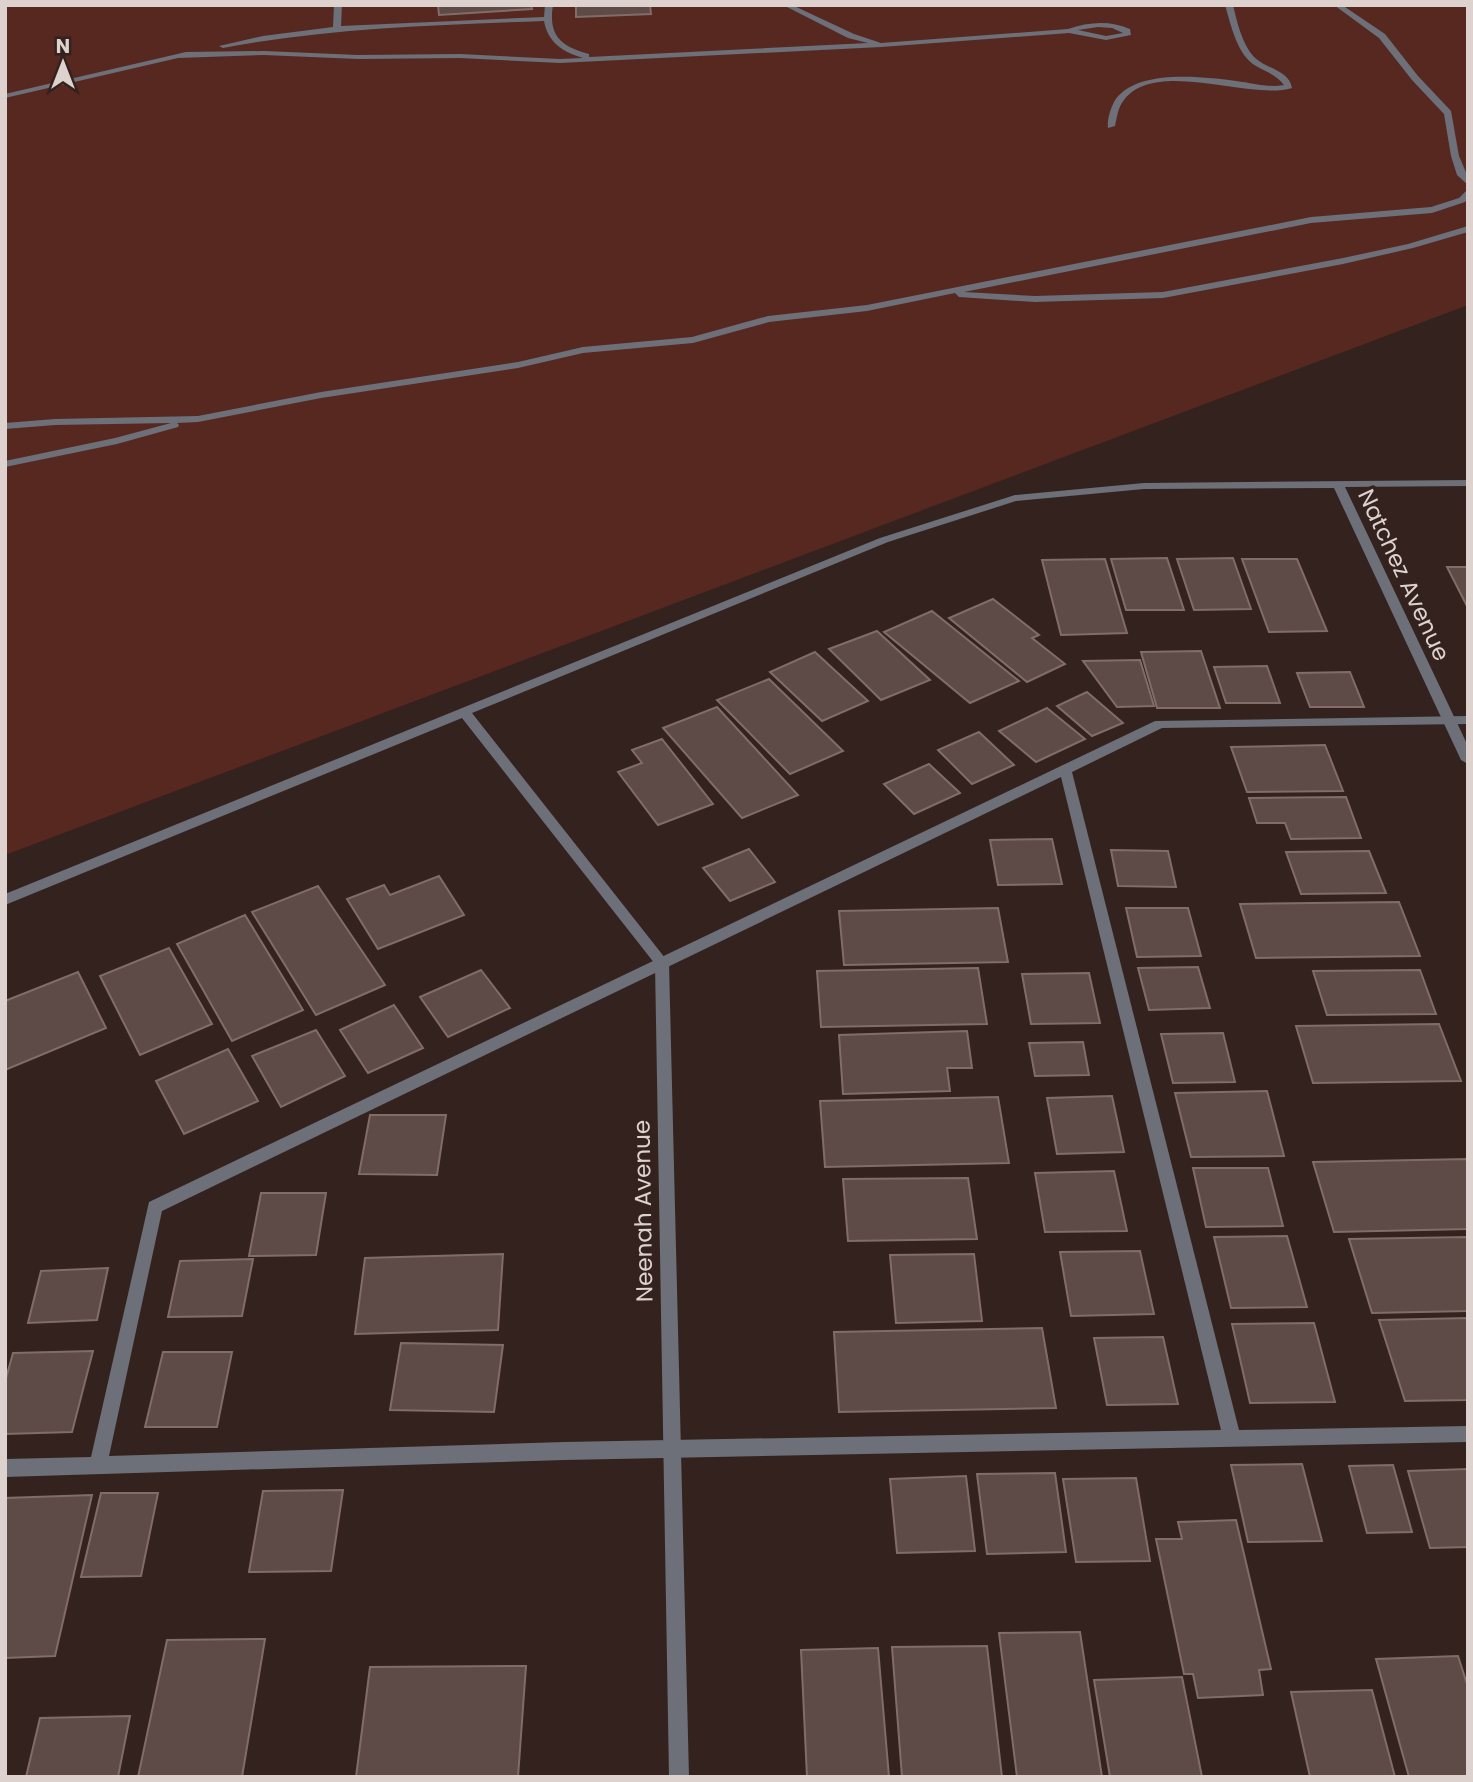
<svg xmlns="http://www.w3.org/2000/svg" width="1473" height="1782" viewBox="0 0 1473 1782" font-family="Poppins,sans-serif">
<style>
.green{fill:#572820}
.building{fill:#5e4a46;stroke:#816c68;stroke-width:2}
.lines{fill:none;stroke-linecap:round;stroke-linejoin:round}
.lane{fill:#6d7078;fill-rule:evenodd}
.street{fill:#6d7078;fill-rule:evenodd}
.labels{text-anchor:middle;stroke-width:7;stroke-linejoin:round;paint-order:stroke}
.street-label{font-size:23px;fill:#ded2cf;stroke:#34221f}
</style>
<rect width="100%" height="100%" fill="#34221f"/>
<path class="green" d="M5 5H1468V305L5 855Z"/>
<g class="building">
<path d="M438 5H531L532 9 439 15Z"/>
<path d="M576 5H650L651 14 576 17Z"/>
<path d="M1167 558 1184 610H1126L1111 559Z"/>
<path d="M1233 558 1251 609 1194 610 1177 559Z"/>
<path d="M1105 559 1127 633 1061 635 1042 560Z"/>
<path d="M1242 559H1297L1327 631 1269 632Z"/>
<path d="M1447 567H1468V608Z"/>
<path d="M993 599 1039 635 1032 638 1065 664 1027 682 949 618Z"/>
<path d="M932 611 1019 681 970 703 884 632Z"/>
<path d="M877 631 930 680 881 700 829 649Z"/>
<path d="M1201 651 1220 708H1157L1141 652Z"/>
<path d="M815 652 868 701 822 721 770 672Z"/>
<path d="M1140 660 1154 706 1117 707 1083 661Z"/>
<path d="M1267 666 1280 703H1226L1214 667Z"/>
<path d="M1350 672 1364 707H1310L1297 673Z"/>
<path d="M769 679 843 751 790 774 717 700Z"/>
<path d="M1087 692 1123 723 1092 736 1057 706Z"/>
<path d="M717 707 798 795 742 818 663 728Z"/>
<path d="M1047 708 1085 739 1036 762 999 731Z"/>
<path d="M979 732 1014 765 972 784 938 750Z"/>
<path d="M662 739 713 804 658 825 618 772 642 763 632 750Z"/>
<path d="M1325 745 1343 791 1247 792 1231 747Z"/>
<path d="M929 764 960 793 914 814 884 784Z"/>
<path d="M1346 797 1361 838 1291 839 1285 823H1257L1249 798Z"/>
<path d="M1052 839 1062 884 998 885 990 840Z"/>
<path d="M749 849 775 882 730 901 703 868Z"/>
<path d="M1111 850 1168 851 1176 887 1118 886Z"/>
<path d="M1369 851 1386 893 1301 894 1286 852Z"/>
<path d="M439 876 464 915 378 949 347 899 384 885 390 895Z"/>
<path d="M318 886 385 985 316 1015 252 912Z"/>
<path d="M1399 902 1420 956 1256 958 1240 904Z"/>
<path d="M998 908 1008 962 844 965 839 911Z"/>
<path d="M1126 908H1188L1201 956 1137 957Z"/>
<path d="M245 915 303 1010 232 1041 177 944Z"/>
<path d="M169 948 212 1024 140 1055 100 976Z"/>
<path d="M1198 967 1210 1008 1149 1010 1138 968Z"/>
<path d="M978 968 987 1024 821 1027 817 971Z"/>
<path d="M481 970 510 1008 448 1037 420 997Z"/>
<path d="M1420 970 1436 1014 1327 1015 1313 971Z"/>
<path d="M78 972 106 1028 5 1070V1001Z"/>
<path d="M1089 973 1100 1023 1031 1024 1022 974Z"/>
<path d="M394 1005 423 1048 368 1073 340 1030Z"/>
<path d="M1439 1024 1461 1081 1313 1083 1296 1026Z"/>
<path d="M316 1030 345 1076 281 1107 252 1056Z"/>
<path d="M967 1031 972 1068H947L950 1091 843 1094 839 1035Z"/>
<path d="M1223 1033 1235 1082 1173 1083 1161 1034Z"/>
<path d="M1083 1042 1089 1075 1035 1076 1029 1043Z"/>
<path d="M228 1049 258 1101 184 1134 156 1081Z"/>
<path d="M1267 1091 1284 1156 1191 1157 1175 1093Z"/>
<path d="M1112 1096 1124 1152 1057 1154 1047 1098Z"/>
<path d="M998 1097 1009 1163 825 1167 820 1101Z"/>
<path d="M370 1115H446L437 1175 359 1174Z"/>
<path d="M1468 1159V1229L1334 1232 1313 1162Z"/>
<path d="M1193 1168H1268L1283 1226 1206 1227Z"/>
<path d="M1114 1171 1127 1231 1045 1232 1035 1173Z"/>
<path d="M968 1178 977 1239 848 1241 843 1179Z"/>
<path d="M261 1193H326L316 1255 249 1256Z"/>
<path d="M1287 1236 1307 1307 1231 1308 1214 1237Z"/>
<path d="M1468 1237V1311L1372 1313 1349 1239Z"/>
<path d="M1140 1251 1154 1314 1071 1316 1060 1252Z"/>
<path d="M503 1254 498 1330 355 1334 365 1258Z"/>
<path d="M974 1254 982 1321 896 1323 890 1255Z"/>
<path d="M253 1259 242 1316 168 1317 180 1261Z"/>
<path d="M108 1268 97 1320 28 1323 41 1271Z"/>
<path d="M1468 1318V1400L1405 1401 1379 1320Z"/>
<path d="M1314 1323 1335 1402 1250 1403 1232 1324Z"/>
<path d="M1042 1328 1056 1408 839 1412 834 1332Z"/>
<path d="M1163 1337 1178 1404 1107 1405 1094 1338Z"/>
<path d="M401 1343 503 1345 494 1412 390 1410Z"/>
<path d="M93 1351 72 1432 5 1434V1382L13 1353Z"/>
<path d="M163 1352H232L217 1427H145Z"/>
<path d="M1302 1464 1322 1541 1248 1542 1231 1465Z"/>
<path d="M1393 1465 1412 1532 1367 1533 1349 1466Z"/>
<path d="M1468 1469V1547L1430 1548 1408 1471Z"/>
<path d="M1055 1473 1066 1552 987 1554 977 1474Z"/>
<path d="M966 1476 975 1551 897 1553 890 1479Z"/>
<path d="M1136 1478 1150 1561 1076 1562 1063 1479Z"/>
<path d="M343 1490 331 1571 249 1572 263 1491Z"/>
<path d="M101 1493H158L141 1576 81 1577Z"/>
<path d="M92 1495 55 1656 5 1658V1498Z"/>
<path d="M1236 1520 1271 1669 1259 1670 1263 1695 1198 1698 1193 1674H1184L1156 1539H1182L1178 1522Z"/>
<path d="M1080 1632 1102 1777H1017L999 1633Z"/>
<path d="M265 1639 242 1777H138L167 1640Z"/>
<path d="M987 1646 1002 1777H902L892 1647Z"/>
<path d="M878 1648 889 1777H807L801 1650Z"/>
<path d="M1458 1656 1468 1687V1777H1409L1376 1659Z"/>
<path d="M526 1666 518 1777H356L370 1667Z"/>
<path d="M1182 1677 1202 1777H1110L1094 1680Z"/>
<path d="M1372 1690 1395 1777H1310L1291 1692Z"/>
<path d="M130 1716 118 1777H26L40 1718Z"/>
</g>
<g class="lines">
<g class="lane">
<path d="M334 5H342L341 26 544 17 545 5H553C548 36 561 46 589 54V57L868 43 848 38 783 5H792L854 34 881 43 1068 29C1089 22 1109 20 1130 29L1131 35 1106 40 1069 33 881 47 560 63 460 58 358 59 264 55 178 58 5 98V94L186 52 264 51 358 55 460 54 560 59 583 58C563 52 548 43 544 21 436 25 329 28 223 48L219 46 263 36 333 27ZM1098 27 1112 28 1123 33 1106 36 1078 30Z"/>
<path d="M1225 5H1233C1237 22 1242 44 1254 57 1266 69 1289 70 1292 88 1250 101 1156 58 1124 100 1118 107 1117 117 1115 126L1108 128C1107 120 1110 110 1114 102 1134 68 1204 77 1236 81 1253 83 1268 88 1284 85 1277 75 1266 72 1256 66 1237 55 1231 25 1225 5Z"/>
<path d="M1334 5H1342L1385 34 1418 76 1451 111 1459 156 1468 177V185L1457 175 1451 156 1444 114 1412 80 1379 38Z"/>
<path d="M1468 189V198L1465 202 1432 213 1311 223 964 292 1035 296 1163 292 1343 258 1408 244 1468 226V232L1413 248 1343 264 1163 298 1035 302 959 297 955 293 867 311 769 322 693 343 583 353 518 368 321 398 198 422 177 423 179 425 178 427 117 444 5 467V461L115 438 171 423 55 425 5 429V423L55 419 198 416 321 392 518 362 583 347 692 337 768 316 867 305 1311 217 1431 207 1459 198Z"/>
<path d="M1468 716V724L1162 728 1072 772 1239 1430 1468 1426V1442L564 1460 5 1477V1459L91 1457 149 1202 1155 721ZM1061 777 1221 1430 564 1442 109 1456 162 1211Z"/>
</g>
<path class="street" d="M1468 480V486L1345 487 1468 746V764L1461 760 1334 488 1144 489 1016 501 888 542 472 713 669 963 689 1777H669L655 964 462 718 5 905V894L880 538 1015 495 1144 483Z"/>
</g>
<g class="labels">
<g class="street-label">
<text transform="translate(1404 575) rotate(65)" y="8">Natchez Avenue</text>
<text transform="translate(643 1211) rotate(-91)" y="8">Neenah Avenue</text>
</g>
</g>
<rect width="1473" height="1782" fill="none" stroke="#ded2cf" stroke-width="14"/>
<g transform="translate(63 63)" stroke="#34221f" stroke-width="5" paint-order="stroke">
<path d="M0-5L12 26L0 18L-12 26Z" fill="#ded2cf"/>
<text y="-10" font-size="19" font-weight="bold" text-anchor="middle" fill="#ded2cf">N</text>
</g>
</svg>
